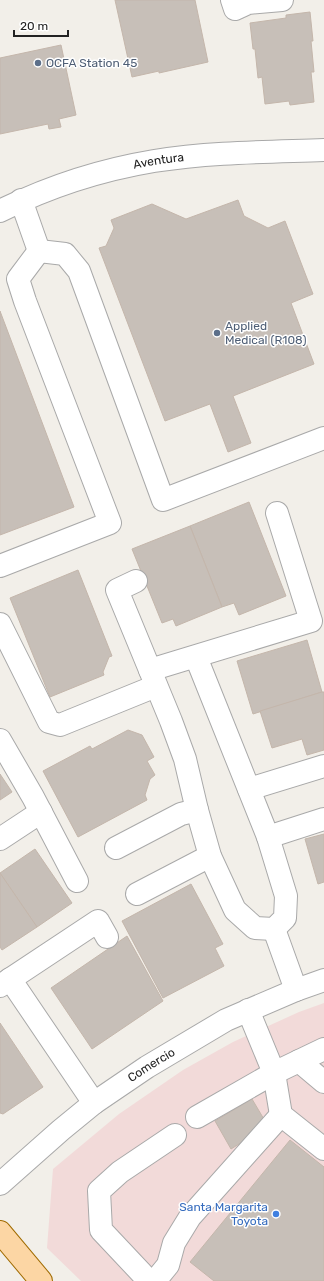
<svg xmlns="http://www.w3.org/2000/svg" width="324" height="1281" viewBox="0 0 324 1281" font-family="Rubik,sans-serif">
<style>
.commercial{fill:#f2dad9}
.building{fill:#c7bfb8;stroke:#c4b6ab}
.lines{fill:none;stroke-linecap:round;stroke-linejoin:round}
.minor-casing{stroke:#a9a9a9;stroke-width:24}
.major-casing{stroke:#a06b00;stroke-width:24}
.minor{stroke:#fff;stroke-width:22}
.major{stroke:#fcd6a4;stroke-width:22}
.service-dot{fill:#5c6f8a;stroke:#fff;stroke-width:1.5}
.shop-dot{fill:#3f7fe0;stroke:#fff;stroke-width:1.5}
.labels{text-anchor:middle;stroke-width:3;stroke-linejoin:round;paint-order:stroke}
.service-label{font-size:12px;fill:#4e5e75;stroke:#fff;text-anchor:start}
.street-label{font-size:12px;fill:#222;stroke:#fff}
.shop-label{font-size:12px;fill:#366cbe;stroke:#fff;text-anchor:end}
</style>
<rect width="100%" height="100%" fill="#f2efe9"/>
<path class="commercial" d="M324 1003V1281H81L47 1248 53 1169 119 1114 183 1070 233 1042 299 1012Z"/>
<g class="building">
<path d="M115 0H195L208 62 159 73V71L132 77Z"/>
<path d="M310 12 313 41H311L314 72H311L314 102 290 105 289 101 265 104 262 77 258 78 255 49H253L250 23 286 18V15Z"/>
<path d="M61 45 76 115 59 119 61 127 49 129 48 124 0 134V58Z"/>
<path d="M238 200 244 216 268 228 285 221 313 294 291 303 314 364 233 396 251 443 228 452 210 404 165 421 99 248 106 246 114 228 111 220 152 204 186 219Z"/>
<path d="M0 311 74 507 0 535Z"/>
<path d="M249 502 286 596 239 615 234 603 222 607 190 526Z"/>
<path d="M190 526 222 607 176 626 173 619 162 623 132 549Z"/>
<path d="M78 570 112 656 109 657 103 672 104 675 50 697 10 598Z"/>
<path d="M307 640 322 692 253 714 237 661Z"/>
<path d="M322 692H324V750L307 755 302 739 272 748 260 711Z"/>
<path d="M128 730 142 735 154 757 147 761 155 775 150 779 145 795 147 800 78 837 43 771 90 746 92 749Z"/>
<path d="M0 774 12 792 0 800Z"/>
<path d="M324 834V882L318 884 305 839Z"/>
<path d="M35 849 72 903 37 927 0 873Z"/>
<path d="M0 873 37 927 2 950 0 947Z"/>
<path d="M191 884 223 944 215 948 224 966 163 998 122 921Z"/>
<path d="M127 936 163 1001 92 1049 51 988Z"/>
<path d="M0 1023 43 1087 3 1114 0 1113Z"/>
<path d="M252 1099 268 1126 231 1149 215 1121Z"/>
<path d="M290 1140 324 1167V1281H214L190 1262Z"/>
</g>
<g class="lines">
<g class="minor-casing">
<g id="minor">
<path d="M232 0 235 9 248 3 282 0"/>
<path d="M21 200 39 251"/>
<path id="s1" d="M0 211C48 187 100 170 154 161 210 152 267 152 324 150"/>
<path d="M39 251 65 254 79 271 163 500 324 438"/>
<path d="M0 566 110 523 25 301 18 279 39 251"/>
<path d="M136 581 117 590 171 721 185 759 197 810 210 856 235 910 255 928 274 929 285 918 286 896 268 837 196 657"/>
<path d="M0 624 49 722 60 725 156 686"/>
<path d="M150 670 311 621 277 513"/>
<path d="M0 740 33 797 77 881"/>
<path d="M249 789 324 766"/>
<path d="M268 837 324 819"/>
<path d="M0 839 41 812"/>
<path d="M116 848 181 814 197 810"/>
<path d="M137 894 210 856"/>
<path d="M274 929 296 990"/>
<path d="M10 979 94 1103"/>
<path d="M0 986 98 921 107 937"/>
<path d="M248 1010 274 1073 281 1115 324 1149"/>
<path d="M299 1061 324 1082"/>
<path d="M197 1117 274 1073 324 1049"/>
<path id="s2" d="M0 1184 61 1130 94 1103 147 1067 226 1020 296 990 324 980"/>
<path d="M149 1281 101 1230 99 1191 120 1172 175 1135"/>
<path d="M155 1281 168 1265 174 1243 190 1217 281 1115"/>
</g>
</g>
<g class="major-casing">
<path id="major" d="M0 1232 41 1281"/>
</g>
<use href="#minor" class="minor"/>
<use href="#major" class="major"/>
</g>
<g class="service-dot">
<circle cx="38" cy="63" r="4"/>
<circle cx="217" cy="333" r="4"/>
</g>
<circle class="shop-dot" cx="276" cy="1214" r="4"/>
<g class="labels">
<g class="service-label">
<text x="46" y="67">OCFA Station 45</text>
<text x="225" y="330">Applied<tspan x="225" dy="14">Medical (R108)</tspan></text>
</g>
<g class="street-label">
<text dy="4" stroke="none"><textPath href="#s1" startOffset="167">Aventura</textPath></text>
<text dy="4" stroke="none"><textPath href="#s2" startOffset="193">Comercio</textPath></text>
</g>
<g class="shop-label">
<text x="268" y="1211">Santa Margarita<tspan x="268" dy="14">Toyota</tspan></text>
</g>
</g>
<path d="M14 30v6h54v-6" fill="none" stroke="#222222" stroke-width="2"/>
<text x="20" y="30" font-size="12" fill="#222222" stroke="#ffffff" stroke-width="3" paint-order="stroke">20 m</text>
</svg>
